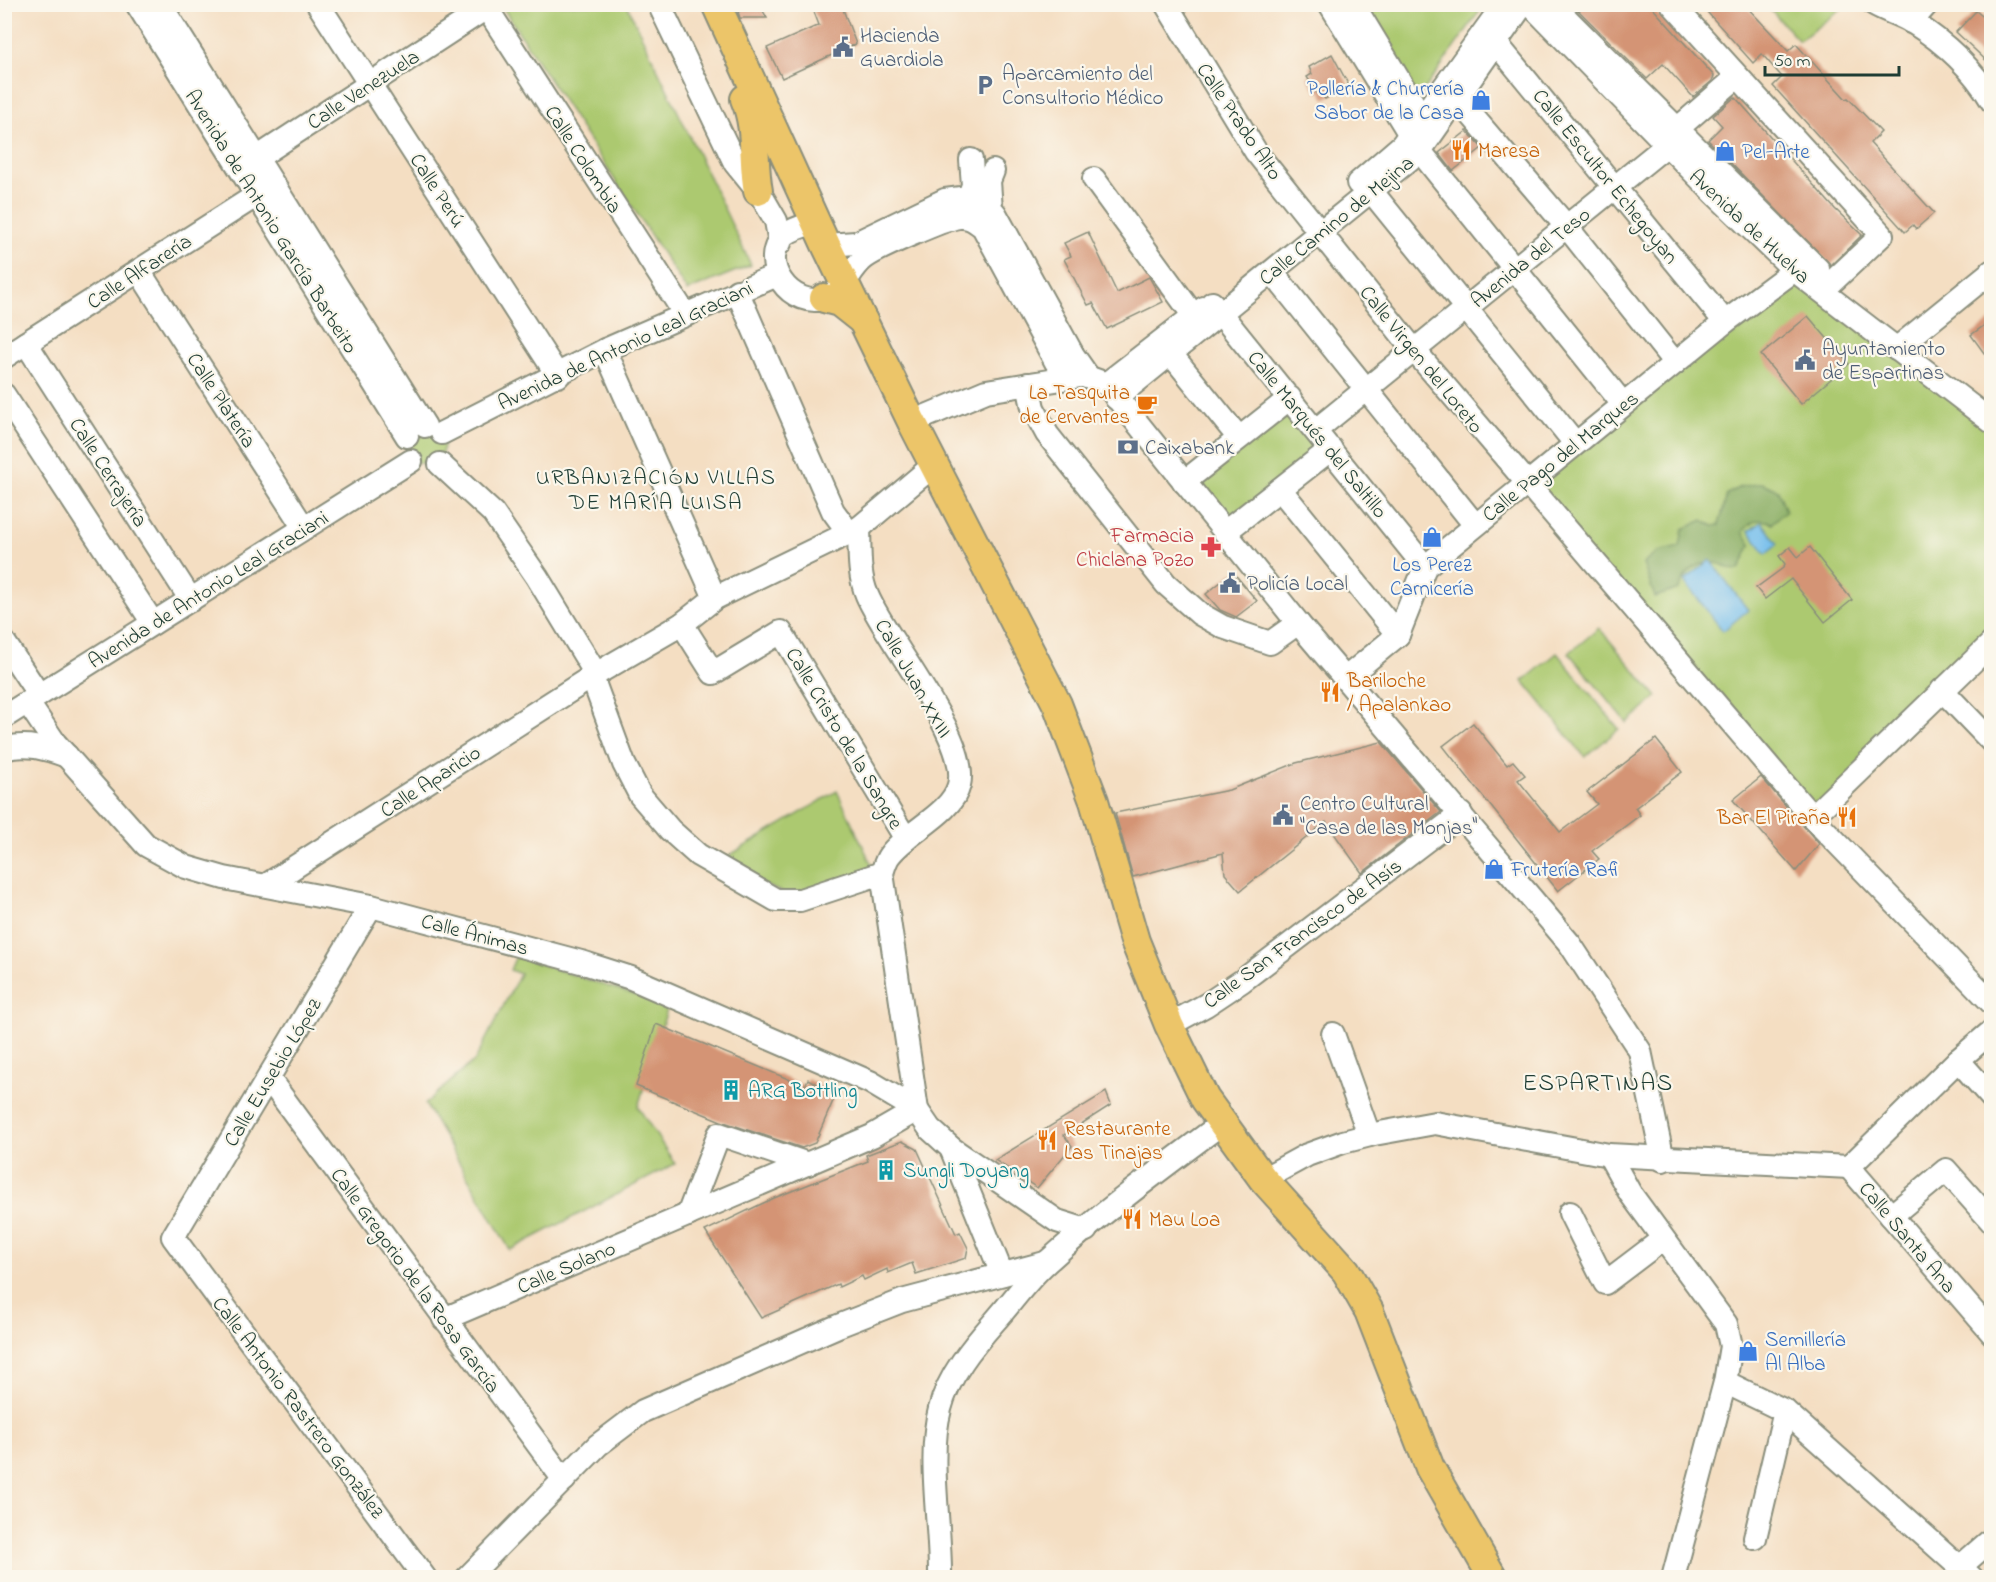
<svg xmlns="http://www.w3.org/2000/svg" width="1996" height="1582" viewBox="0 0 1996 1582" font-family="'Indie Flower',sans-serif">
<style>
.green{fill:#acc970;stroke:#668352;stroke-width:1.5}
.forest{fill:#89ad62;stroke:#54754b;stroke-width:1.5}
.water{fill:#73bdec;stroke:#497d90;stroke-width:1.5}
.building{fill:#d49474}
.lines{fill:none;stroke-linecap:round;stroke-linejoin:round}
.minor-casing{stroke:#8a8e7b;stroke-width:26}
.major-casing{stroke:#8a8e7b;stroke-width:32}
.minor{stroke:#fff;stroke-width:22}
.major{stroke:#ecc569;stroke-width:28}
.labels{text-anchor:middle;stroke-width:4.5;stroke-linejoin:round;paint-order:stroke}
.service-label{font-size:21px;fill:#4e5e75;stroke:#fbf7ec;text-anchor:start}
.shop-label{font-size:21px;fill:#366cbe;stroke:#fbf7ec;text-anchor:start}
.street-label{font-size:21px;fill:#1f3d34;stroke:#fbf7ec}
.food-label{font-size:21px;fill:#c56008;stroke:#fbf7ec;text-anchor:start}
.health-label{font-size:21px;fill:#be3a42;stroke:#fbf7ec;text-anchor:end}
.culture-label{font-size:21px;fill:#0d838f;stroke:#fbf7ec;text-anchor:start}
.neighbourhood-label{font-size:22px;letter-spacing:1.5px;fill:#1f3d34;stroke:#fbf7ec}
.quarter-label{font-size:24px;letter-spacing:1.5px;fill:#1f3d34;stroke:#fbf7ec}
</style>
<rect width="100%" height="100%" fill="#fbf7ec"/>
<filter id="ink" filterUnits="userSpaceOnUse"><feTurbulence type="fractalNoise" baseFrequency=".0167" numOctaves="2"/><feDisplacementMap in="SourceGraphic" scale="12" xChannelSelector="R" yChannelSelector="G"/><feConvolveMatrix kernelMatrix="1 2 1 2 8 2 1 2 1" color-interpolation-filters="sRGB"/></filter>
<filter id="wash" filterUnits="userSpaceOnUse"><feTurbulence type="fractalNoise" baseFrequency=".008" numOctaves="4" result="noise"/><feDisplacementMap in="SourceGraphic" scale="24" xChannelSelector="R" yChannelSelector="G"/><feGaussianBlur stdDeviation="1.35" result="paint"/><feColorMatrix in="noise" values="0 0 0 0 0 0 0 0 0 0 0 0 0 0 0 0 0 1.4 0 .05"/><feComposite in="paint" operator="in"/></filter>
<g filter="url(#wash)">
<rect width="100%" height="100%" fill="#f4dec2"/>
<g class="green">
<path d="M501 5H627L751 265 687 291Z"/>
<path d="M1361 5H1484L1418 99Z"/>
<path d="M1843 5 1845 6 1799 41 1766 5Z"/>
<path d="M1794 270 1991 422V643L1812 817 1525 484Z"/>
<path d="M1290 398 1331 449 1225 532 1184 482Z"/>
<path d="M422 429 442 440 444 446 441 457 430 464 418 463 410 455 408 444Z"/>
<path d="M1599 628 1657 697 1627 723 1569 653Z"/>
<path d="M1557 653 1619 729 1585 757 1523 681Z"/>
<path d="M837 791 876 874 800 900 715 864Z"/>
<path d="M516 956 668 1006 638 1107 675 1164 510 1250 425 1104 475 1060 520 974 510 970Z"/>
</g>
<path class="forest" d="M1762 483 1778 490 1786 511 1772 523C1759 517 1751 521 1743 532L1751 544 1739 570C1729 571 1725 564 1716 563 1697 560 1685 573 1679 589L1655 597 1643 564 1657 552 1680 547 1683 529 1703 520 1713 526 1719 525 1727 494 1740 487Z"/>
<g class="water">
<path d="M1762 522 1778 544 1766 554 1749 531Z"/>
<path d="M1710 560 1748 610 1723 631 1684 581Z"/>
</g>
<g id="blocks">
<g class="building">
<path d="M754 4H759L767 18H740L738 12Z"/>
<path d="M811 4H841L856 44 782 78 767 48 819 25Z"/>
<path d="M1572 4H1649L1714 76 1712 81 1693 97 1663 64 1647 79Z"/>
<path d="M1700 4H1744L1788 51 1796 44 1846 99 1848 98 1881 132 1870 143 1934 213 1916 229 1913 225 1905 232 1773 86 1782 77 1762 54 1753 63Z"/>
<path d="M1976 11 1992 24V66L1956 32Z"/>
<path d="M1332 54 1349 86 1325 99 1320 91 1317 93 1307 77 1312 74 1309 67Z"/>
<path d="M1735 97 1835 209 1862 235 1831 265 1708 140 1722 126 1713 116Z"/>
<path d="M1467 131 1482 148 1453 171 1439 153Z"/>
<path d="M1088 232 1117 293 1149 277 1163 302 1107 329 1093 303 1088 305 1064 259 1071 256 1064 243Z"/>
<path d="M1808 316 1849 364 1801 404 1761 355Z"/>
<path d="M1992 320V364L1971 335Z"/>
<path d="M1790 547 1798 557 1810 547 1852 600 1825 622 1791 579 1765 599 1756 588 1783 568 1785 564 1779 556Z"/>
<path d="M1233 572 1257 601 1236 617 1220 610 1206 594Z"/>
<path d="M1473 723 1507 765 1513 761 1525 775 1518 780 1560 832 1597 804 1587 792 1656 739 1682 772 1635 808 1640 815 1592 851 1599 859 1558 891 1443 746Z"/>
<path d="M1381 742 1441 812 1362 873 1326 822 1240 891 1225 874 1223 853 1133 877 1115 813 1229 790 1296 763Z"/>
<path d="M1761 777 1819 844 1796 871 1733 800Z"/>
<path d="M656 1024 805 1086 808 1079 836 1094 815 1143 802 1148 721 1121 636 1086Z"/>
<path d="M1106 1092 1111 1105 1064 1135 1072 1146 1037 1188 995 1160Z"/>
<path d="M902 1141 917 1149 956 1234 960 1232 968 1248 966 1258 916 1274 912 1263 888 1273 887 1269 864 1280 862 1276 839 1287 838 1284 761 1318 705 1231 774 1198 868 1161 866 1155Z"/>
</g>
</g>
</g>
<g filter="url(#ink)">
<use href="#blocks" fill-opacity="0" stroke="#8a8e7b" stroke-width="1.5"/>
<g class="lines">
<g class="minor-casing">
<g id="minor">
<path d="M137 4 407 436"/>
<path d="M160 4 425 426"/>
<path d="M318 4 558 376"/>
<path d="M484 4 685 314"/>
<path d="M659 4 735 163 761 195 776 221 780 243"/>
<path d="M1166 4 1256 152 1414 350 1812 817 1992 1003"/>
<path d="M1330 4 1420 151 1623 404"/>
<path d="M1353 4 1422 118"/>
<path d="M1552 4 1818 269"/>
<path d="M1672 4 1882 235 1832 282"/>
<path d="M1874 4C1886 11 1900 15 1912 22 1944 42 1973 69 1992 101"/>
<path d="M1531 5 1715 194 1794 270 1992 422"/>
<path d="M1911 22 1927 4"/>
<path d="M1485 34 1496 43 1725 322"/>
<path d="M1457 98 1567 227 1675 363"/>
<path d="M246 165 486 8"/>
<path d="M1094 179 1194 316"/>
<path d="M1358 183 1402 145 1504 4"/>
<path d="M1372 192 1575 443"/>
<path d="M967 201 973 185 971 160"/>
<path d="M991 210 989 181 993 171"/>
<path d="M816 222C807 225 794 228 786 234 754 260 792 313 828 297 844 289 850 271 862 260 872 250 945 219 959 217 969 216 975 221 983 227L1056 362C1070 375 1089 376 1106 384L1298 623 1570 944 1640 1051 1663 1160"/>
<path d="M826 245 856 243 945 200 961 198 995 213 1073 355 1087 375"/>
<path d="M139 271 304 528"/>
<path d="M1272 272 1475 525"/>
<path d="M737 291 833 511 849 533"/>
<path d="M1212 303 1425 567"/>
<path d="M26 343 191 600"/>
<path d="M1896 349 1992 271"/>
<path d="M605 350 715 598"/>
<path d="M1171 354 1239 438"/>
<path d="M4 357 268 188"/>
<path d="M1028 384 1033 408 1047 434 1166 584 1200 614 1223 627 1270 643 1298 623"/>
<path d="M1106 384 1204 308"/>
<path d="M4 395 153 623"/>
<path d="M1116 398 1420 151 1521 7"/>
<path d="M912 422 986 391 1081 376"/>
<path d="M1316 430 1662 149 1676 130 1737 77"/>
<path d="M442 433 605 350 777 275"/>
<path d="M440 464 493 513 537 577 596 674"/>
<path d="M1184 482 1290 398"/>
<path d="M1280 489 1398 635"/>
<path d="M1225 532 1331 449"/>
<path d="M682 624 713 673 781 632 906 839"/>
<path d="M4 642 39 695"/>
<path d="M592 677 624 764 640 795 670 830 698 855 776 900H800L882 873"/>
<path d="M1346 678 1398 635 1425 567 1725 322 1808 260"/>
<path d="M1942 690 1992 742"/>
<path d="M28 703 55 743 146 845 186 867 224 878 371 906 581 962 631 978 870 1082 917 1110 930 1129 951 1148 1057 1221 1086 1230"/>
<path d="M4 717 411 461"/>
<path d="M4 749C26 742 47 749 67 756"/>
<path d="M1812 817 1992 643"/>
<path d="M268 884 596 674 682 624 715 598 859 528 934 465"/>
<path d="M371 906 173 1237 425 1578"/>
<path d="M1169 1025 1206 1005 1242 981 1461 814"/>
<path d="M1333 1034 1369 1135"/>
<path d="M1958 1060 1992 1098"/>
<path d="M269 1079 564 1480"/>
<path d="M951 1148 1002 1274"/>
<path d="M1609 1155 1630 1193 1726 1324 1731 1346 1725 1382 1673 1578"/>
<path d="M1849 1167 1992 1333"/>
<path d="M1849 1167 1958 1060 1992 1031"/>
<path d="M1263 1179 1307 1155 1343 1142 1374 1134 1435 1123 1609 1155 1849 1167"/>
<path d="M1570 1213 1605 1283 1663 1239"/>
<path d="M688 1215 719 1134 808 1164"/>
<path d="M1891 1216 1946 1170 1992 1222"/>
<path d="M444 1319 872 1136 917 1110 882 873C884 867 886 860 889 856 906 832 952 814 959 785 971 740 885 639 867 595 858 574 860 550 859 528"/>
<path d="M1725 1382 1785 1411 1972 1578"/>
<path d="M1755 1538 1785 1411"/>
<path d="M1961 1566 1992 1539"/>
<path d="M467 1578 598 1445 643 1411 838 1326 902 1301 1045 1263"/>
<path d="M940 1578C941 1527 927 1456 940 1409 948 1376 973 1346 995 1321 1012 1302 1027 1280 1046 1263 1101 1213 1162 1168 1221 1124"/>
</g>
</g>
<g class="major-casing">
<g id="major">
<path d="M716 4 826 245 912 422 1057 704 1094 801 1135 941 1169 1025 1205 1099 1263 1179 1346 1271 1369 1311 1430 1468 1493 1578"/>
<path d="M745 99C758 129 752 160 758 191"/>
<path d="M824 298 839 302 863 321"/>
</g>
</g>
<use href="#minor" class="minor"/>
<use href="#major" class="major"/>
</g>
</g>
<defs>
<g id="civic-bare" transform="scale(1.62)"><path d="M-.6-6.5H3V-4.5H.6V-3L4-1V1h2V6H-6V1h2V-1L-.6-3ZM-1.2 2.5V6h2.4V2.5Z" fill="#5c6f8a" stroke="#fbf7ec" stroke-width="2.5" paint-order="stroke"/></g>
<g id="parking-bare" transform="scale(1.62)"><path d="M-3.5-5.5H1a3.5 3.5 0 0 1 0 7H-1V5.5H-3.5ZM-1-3.4V-.6H.8a1.4 1.4 0 0 0 0-2.8Z" fill="#5c6f8a" stroke="#fbf7ec" stroke-width="2.5" paint-order="stroke"/></g>
<g id="shop-bare" transform="scale(1.62)"><path d="M-5-2.5h2.3a2.7 3.5 0 0 1 5.4 0H5L5.5 6h-11ZM-1.5-2.5h3a1.5 2.3 0 0 0-3 0Z" fill="#3f7fe0" stroke="#fbf7ec" stroke-width="2.5" paint-order="stroke"/></g>
<g id="restaurant-bare" transform="scale(1.62)"><path d="M-5-6h1v4h1v-4h1v4h1v-4h1v5L-1.5 .5V6h-2V.5L-5-1ZM5-6V6H3V1.5H1.5Q1.5-4 5-6Z" fill="#e8710a" stroke="#fbf7ec" stroke-width="2.5" paint-order="stroke"/></g>
<g id="cafe-bare" transform="scale(1.62)"><path d="M-5.5-4.5H6V0H3Q3 3.5 0 3.5H-2.5Q-5.5 3.5-5.5 0ZM3-3.2v2h1.7v-2ZM-6 4.5H4V6H-6Z" fill="#e8710a" stroke="#fbf7ec" stroke-width="2.5" paint-order="stroke"/></g>
<g id="bank-bare" transform="scale(1.62)"><path d="M-6-4H6V4H-6ZM0-2.3a2.3 2.3 0 1 0 0 4.6a2.3 2.3 0 1 0 0-4.6Z" fill="#5c6f8a" stroke="#fbf7ec" stroke-width="2.5" paint-order="stroke"/></g>
<g id="pharmacy-bare" transform="scale(1.62)"><path d="M-2-6h4v4h4v4h-4v4h-4v-4h-4v-4h4Z" fill="#e0444e" stroke="#fbf7ec" stroke-width="2.5" paint-order="stroke"/></g>
<g id="building-bare" transform="scale(1.62)"><path d="M-4-6H4V6H1V3H-1V6H-4ZM-2.5-4.3h1.7v1.8h-1.7ZM.8-4.3h1.7v1.8H.8ZM-2.5-1h1.7V.8h-1.7ZM.8-1h1.7V.8H.8Z" fill="#0f9aa8" stroke="#fbf7ec" stroke-width="2.5" paint-order="stroke"/></g>
</defs>
<g fill-rule="evenodd">
<use href="#civic-bare" x="843" y="47"/>
<use href="#parking-bare" x="985" y="85"/>
<use href="#shop-bare" x="1481" y="100"/>
<use href="#restaurant-bare" x="1461" y="150"/>
<use href="#shop-bare" x="1725" y="151"/>
<use href="#civic-bare" x="1805" y="360"/>
<use href="#cafe-bare" x="1147" y="404"/>
<use href="#bank-bare" x="1128" y="447"/>
<use href="#shop-bare" x="1432" y="537"/>
<use href="#pharmacy-bare" x="1211" y="547"/>
<use href="#civic-bare" x="1230" y="583"/>
<use href="#restaurant-bare" x="1330" y="692"/>
<use href="#civic-bare" x="1283" y="815"/>
<use href="#restaurant-bare" x="1847" y="817"/>
<use href="#shop-bare" x="1494" y="869"/>
<use href="#building-bare" x="731" y="1090"/>
<use href="#restaurant-bare" x="1047" y="1140"/>
<use href="#building-bare" x="886" y="1170"/>
<use href="#restaurant-bare" x="1132" y="1219"/>
<use href="#shop-bare" x="1748" y="1351"/>
</g>
<g class="labels">
<g class="service-label">
<text x="860" y="42">Hacienda<tspan x="860" dy="24">Guardiola</tspan></text>
<text x="1002" y="80">Aparcamiento del<tspan x="1002" dy="24">Consultorio Médico</tspan></text>
<text x="1822" y="355">Ayuntamiento<tspan x="1822" dy="24">de Espartinas</tspan></text>
<text x="1145" y="454">Caixabank</text>
<text x="1247" y="590">Policía Local</text>
<text x="1300" y="810">Centro Cultural<tspan x="1300" dy="24">"Casa de las Monjas"</tspan></text>
</g>
<g class="shop-label">
<text x="1464" y="95" text-anchor="end">Pollería &amp; Churrería<tspan x="1464" dy="24">Sabor de la Casa</tspan></text>
<text x="1742" y="158">Pel-Arte</text>
<text x="1432" y="571" text-anchor="middle">Los Perez<tspan x="1432" dy="24">Carnicería</tspan></text>
<text x="1511" y="876">Frutería Rafi</text>
<text x="1765" y="1346">Semillería<tspan x="1765" dy="24">Al Alba</tspan></text>
</g>
<g class="street-label">
<text transform="translate(363 89) rotate(-33)" y="7">Calle Venezuela</text>
<text transform="translate(1240 121) rotate(56)" y="7">Calle Prado Alto</text>
<text transform="translate(584 159) rotate(57)" y="7">Calle Colombia</text>
<text transform="translate(1606 176) rotate(51)" y="7">Calle Escultor Echegoyan</text>
<text transform="translate(438 190) rotate(57)" y="7">Calle Perú</text>
<text transform="translate(1336 220) rotate(-39)" y="7">Calle Camino de Mejina</text>
<text transform="translate(272 221) rotate(58)" y="7">Avenida de Antonio García Barbeito</text>
<text transform="translate(1750 226) rotate(43)" y="7">Avenida de Huelva</text>
<text transform="translate(1530 257) rotate(-39)" y="7">Avenida del Teso</text>
<text transform="translate(139 271) rotate(-33)" y="7">Calle Alfarería</text>
<text transform="translate(625 345) rotate(-25)" y="7">Avenida de Antonio Leal Graciani</text>
<text transform="translate(1422 359) rotate(51)" y="7">Calle Virgen del Loreto</text>
<text transform="translate(222 400) rotate(57)" y="7">Calle Platería</text>
<text transform="translate(1318 434) rotate(51)" y="7">Calle Marqués del Saltillo</text>
<text transform="translate(1560 456) rotate(-39)" y="7">Calle Pago del Marques</text>
<text transform="translate(109 472) rotate(57)" y="7">Calle Cerrajería</text>
<text transform="translate(208 589) rotate(-32)" y="7">Avenida de Antonio Leal Graciani</text>
<text transform="translate(914 678) rotate(60)" y="7">Calle Juan XXIII</text>
<text transform="translate(845 738) rotate(59)" y="7">Calle Cristo de la Sangre</text>
<text transform="translate(430 781) rotate(-33)" y="7">Calle Aparicio</text>
<text transform="translate(1302 933) rotate(-36)" y="7">Calle San Francisco de Asís</text>
<text transform="translate(475 934) rotate(15)" y="7">Calle Ánimas</text>
<text transform="translate(272 1072) rotate(-59)" y="7">Calle Eusebio López</text>
<text transform="translate(1908 1237) rotate(50)" y="7">Calle Santa Ana</text>
<text transform="translate(566 1267) rotate(-23)" y="7">Calle Solano</text>
<text transform="translate(416 1280) rotate(54)" y="7">Calle Gregorio de la Rosa García</text>
<text transform="translate(299 1407) rotate(53)" y="7">Calle Antonio Rastrero González</text>
</g>
<g class="food-label">
<text x="1478" y="157">Maresa</text>
<text x="1130" y="399" text-anchor="end">La Tasquita<tspan x="1130" dy="24">de Cervantes</tspan></text>
<text x="1347" y="687">Bariloche<tspan x="1347" dy="24">/ Apalankao</tspan></text>
<text x="1830" y="824" text-anchor="end">Bar El Piraña</text>
<text x="1064" y="1135">Restaurante<tspan x="1064" dy="24">Las Tinajas</tspan></text>
<text x="1149" y="1226">Mau Loa</text>
</g>
<g class="health-label">
<text x="1194" y="542">Farmacia<tspan x="1194" dy="24">Chiclana Pozo</tspan></text>
</g>
<g class="culture-label">
<text x="748" y="1097">ARG Bottling</text>
<text x="903" y="1177">Sungli Doyang</text>
</g>
<g class="neighbourhood-label">
<text x="656" y="484">URBANIZACIÓN VILLAS<tspan x="656" dy="25">DE MARÍA LUISA</tspan></text>
</g>
<g class="quarter-label">
<text x="1598" y="1090">ESPARTINAS</text>
</g>
</g>
<rect width="1996" height="1582" fill="none" stroke="#fbf7ec" stroke-width="24"/>
<path d="M1765 66v9h134v-9" fill="none" stroke="#1f3d34" stroke-width="3"/>
<text x="1774" y="66" font-size="18" fill="#1f3d34" stroke="#fbf7ec" stroke-width="4.5" paint-order="stroke">50 m</text>
</svg>
